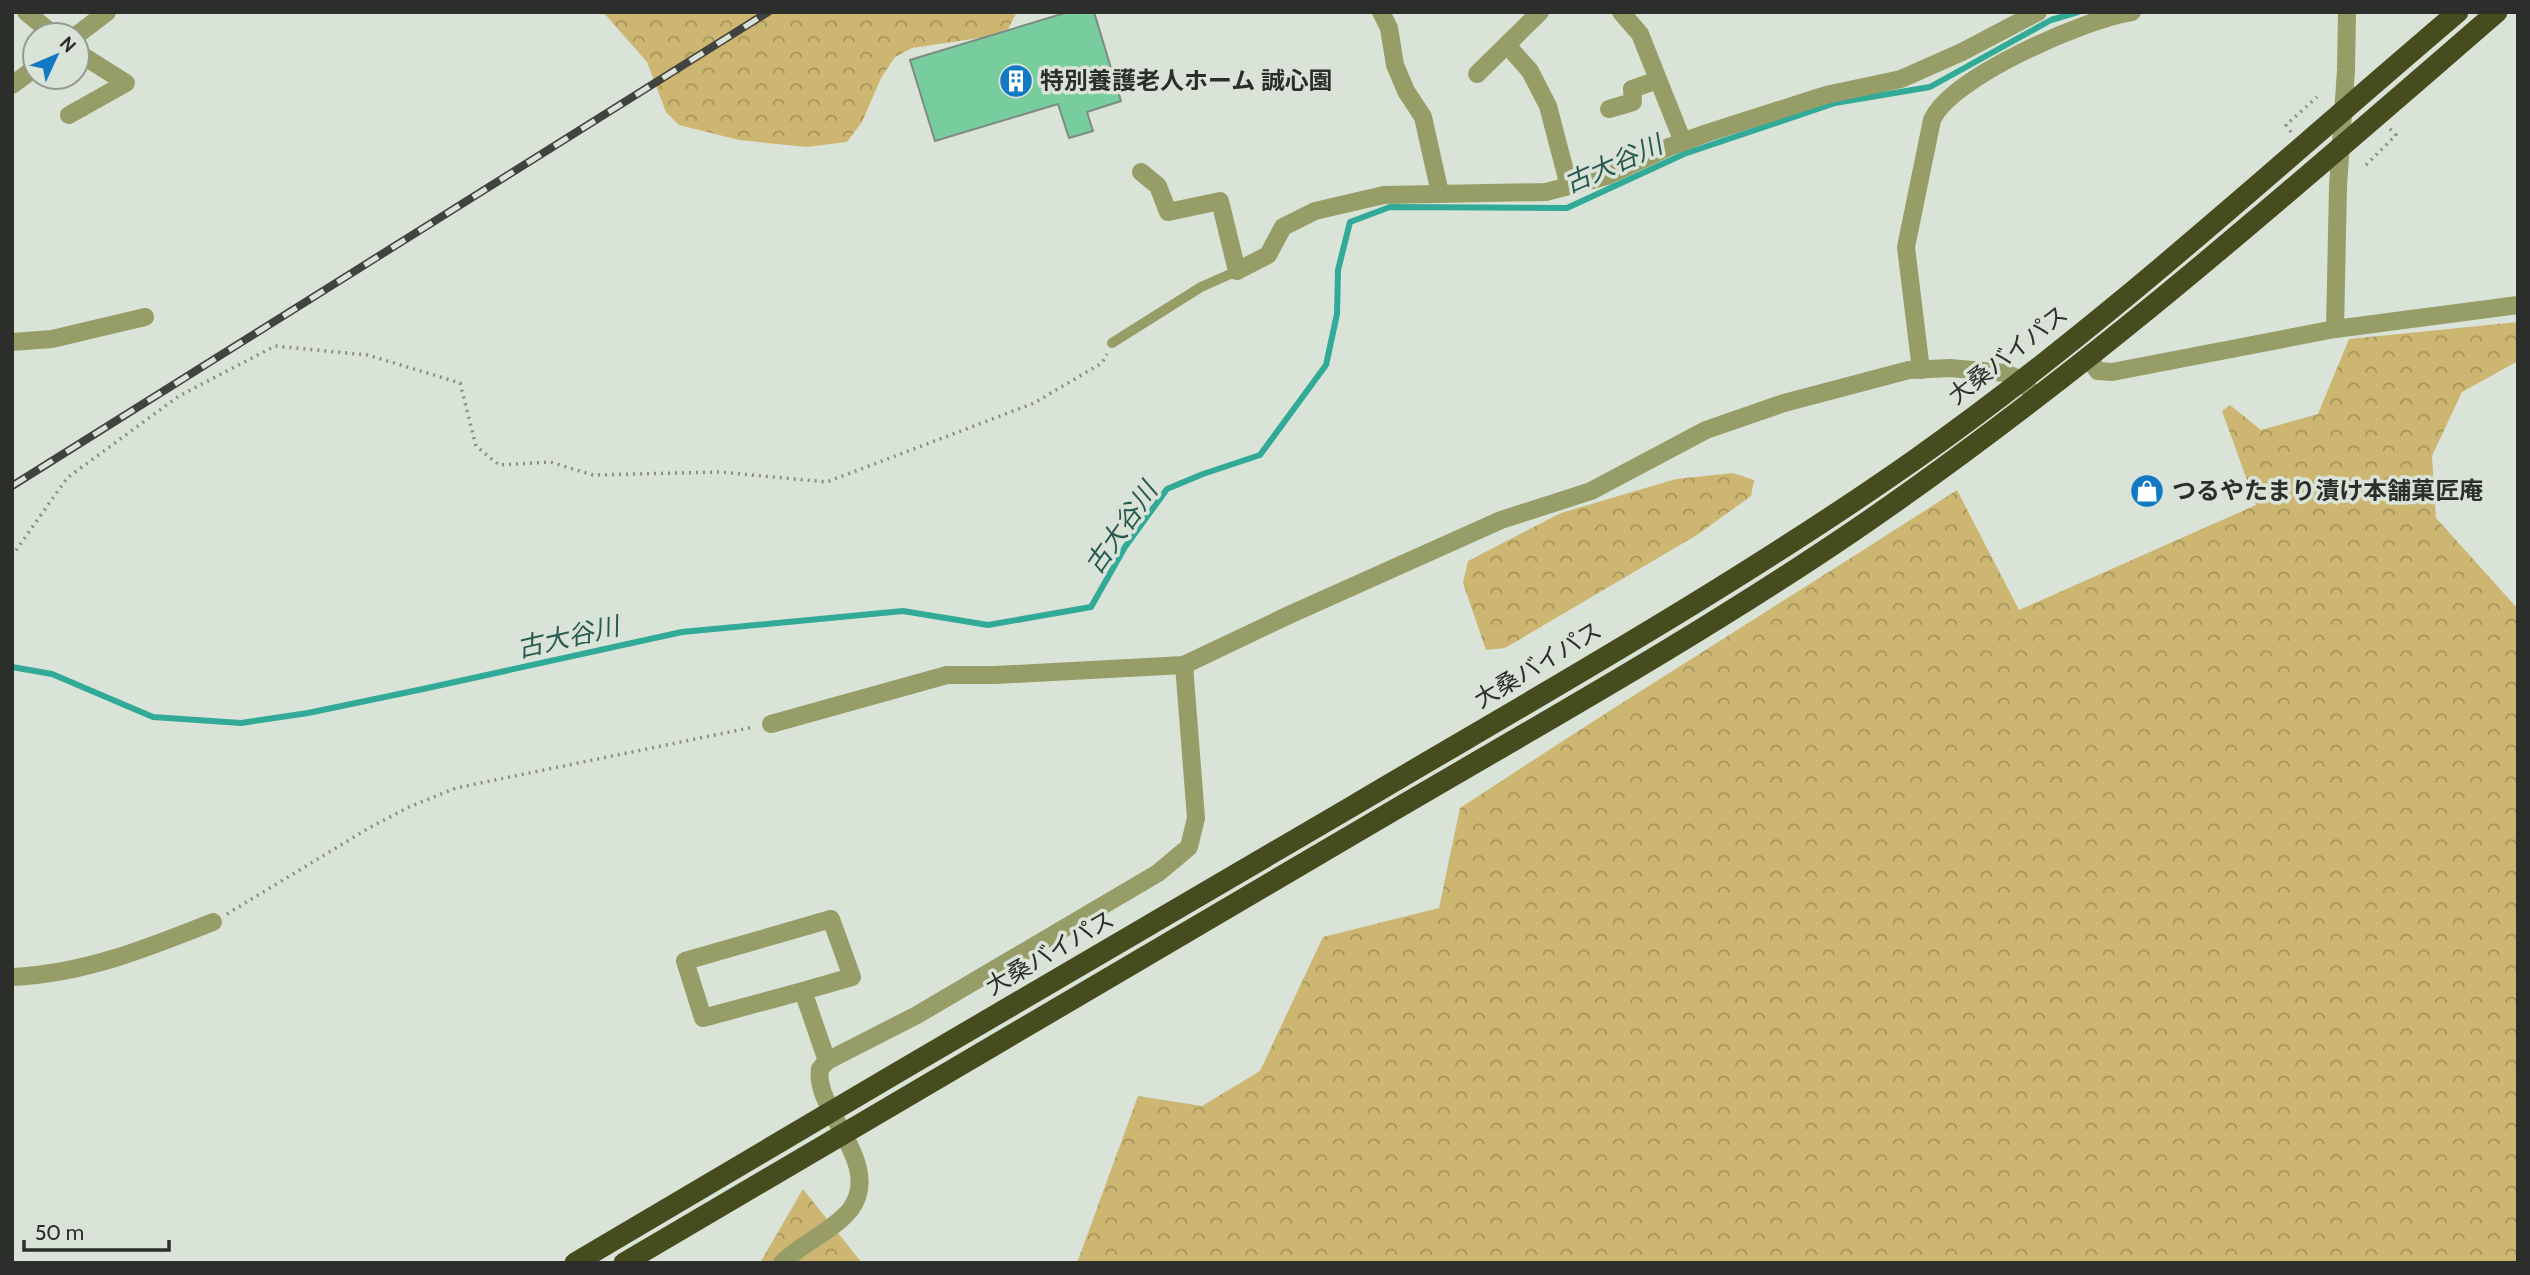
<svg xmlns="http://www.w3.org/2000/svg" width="2530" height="1275" viewBox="0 0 2530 1275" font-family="Cabin,'Noto Sans JP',sans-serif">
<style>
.forest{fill:url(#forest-crowns)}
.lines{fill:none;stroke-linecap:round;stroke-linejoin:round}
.stream{stroke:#31aa98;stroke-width:6}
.building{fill:#78cd9e;stroke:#7e8b83;stroke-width:2}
.path{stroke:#898f87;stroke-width:3.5;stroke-dasharray:2 5;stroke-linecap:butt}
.lane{stroke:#979d66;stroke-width:10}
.street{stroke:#979d66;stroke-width:18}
.highway{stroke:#474c1e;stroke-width:21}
.rail-casing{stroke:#40433e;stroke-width:8}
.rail{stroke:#dae3d7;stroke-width:5;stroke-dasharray:16;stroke-linecap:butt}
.labels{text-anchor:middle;stroke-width:7;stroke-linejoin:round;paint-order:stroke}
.poi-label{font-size:24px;font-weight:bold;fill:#2b2e2a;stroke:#dae3d7;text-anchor:start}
.street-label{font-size:24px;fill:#2b2e2a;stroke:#dae3d7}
.water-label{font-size:26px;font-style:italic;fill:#295a51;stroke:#dae3d7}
</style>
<defs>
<pattern id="forest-crowns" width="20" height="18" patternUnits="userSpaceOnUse" patternTransform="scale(1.75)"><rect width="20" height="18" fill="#cdb671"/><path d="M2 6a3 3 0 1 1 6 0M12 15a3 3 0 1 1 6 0" fill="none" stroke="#a7945d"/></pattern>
</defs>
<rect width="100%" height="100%" fill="#dae3d7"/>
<g class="forest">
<path d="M603 12H1017L1008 29 986 37 912 48 895 57 881 78 862 122 847 142 806 147 739 140 679 125 666 112 647 62Z"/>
<path d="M2518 322V361L2462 392 2432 456 2436 518 2518 609V1263H1077L1138 1096 1202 1106 1260 1071 1323 937 1439 908 1460 808C1624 700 1791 597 1957 490L2019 610 2256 505 2222 411 2230 405 2261 430 2318 414 2349 339Z"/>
<path d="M1733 473 1754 480 1751 496 1697 535 1505 648 1486 650 1463 583 1468 561 1561 513 1676 479Z"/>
<path d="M803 1189 862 1263H760Z"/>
</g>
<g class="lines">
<path class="stream" d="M12 667 52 674 153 717 241 723 308 713 423 689 682 632 903 611 988 625 1091 607 1125 547 1167 489 1203 474 1260 455 1326 365 1337 314 1338 270 1350 222 1390 207 1567 208 1684 154 1835 103 1930 87 2051 20 2078 12"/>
</g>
<path class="building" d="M1068 12H1094L1121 101 1087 112 1093 131 1069 138 1058 104 935 141 910 60Z"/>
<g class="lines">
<g class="path">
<path d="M2291 132 2286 125 2317 97"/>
<path d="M2366 165 2396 135 2390 129"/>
<path d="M12 556 67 478 179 396 275 346 368 355 460 383 476 446 499 465 550 462 593 475 720 472 827 482 1034 403 1102 363 1107 354"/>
<path d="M227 914 369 828 409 807 456 788 754 727"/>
</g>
<path class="lane" d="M1112 343 1201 287 1237 271"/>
<g class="street">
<path d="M26 12 54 35"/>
<path d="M1381 12 1389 28 1395 65 1406 91 1423 117 1440 193"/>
<path d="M1621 12 1640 34 1683 142"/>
<path d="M77 35 107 12"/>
<path d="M1507 45 1530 71 1548 106 1569 186"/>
<path d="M1477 74 1540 12"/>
<path d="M12 85 35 68"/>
<path d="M1609 109 1633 102 1632 89 1658 80"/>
<path d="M69 115 126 83 77 52"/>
<path d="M1141 172 1158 186 1168 212 1220 201 1237 271 1268 255 1283 227 1315 211 1384 195 1546 192 1607 176 1669 147 1707 133 1826 95 1901 79 1962 52 2038 12"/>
<path d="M2335 329 2338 186 2346 70 2347 12"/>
<path d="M12 342 52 339 145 317"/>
<path d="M2089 359 2098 371 2112 372 2335 329 2518 305"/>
<path d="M1921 370 1906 247 1932 120C1951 77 2085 19 2132 12"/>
<path d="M771 724 947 675H995L1184 665 1289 615 1501 520 1591 491 1706 430 1784 403 1909 370 1950 368 2005 373 2022 380 2028 388"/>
<path d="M12 977C83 974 148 948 213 922"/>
<path d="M803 991 703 1018 685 961 831 919 852 977 803 991 827 1061"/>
<path d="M782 1263C801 1244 834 1230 850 1210 885 1164 813 1110 820 1069L827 1061 917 1015 1158 873 1189 847 1196 818 1184 665"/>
</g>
<g class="highway">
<path d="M575 1263C833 1110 1092 958 1351 807 1540 695 1733 587 1913 461 2105 326 2280 163 2458 12"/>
<path d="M624 1263C871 1116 1119 971 1367 826 1530 730 1696 638 1852 532 2081 376 2288 193 2497 12"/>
</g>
<g class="rail-casing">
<path id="rail" d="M12 486 768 12"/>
</g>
<use href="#rail" class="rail"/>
</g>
<defs>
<g id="building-disc" transform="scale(1.75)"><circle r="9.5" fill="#127ac5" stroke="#dae3d7"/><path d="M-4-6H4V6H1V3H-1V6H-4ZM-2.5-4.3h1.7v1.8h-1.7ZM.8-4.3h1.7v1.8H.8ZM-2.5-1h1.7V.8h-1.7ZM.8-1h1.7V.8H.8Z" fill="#fff"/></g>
<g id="shop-disc" transform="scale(1.75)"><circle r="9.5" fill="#127ac5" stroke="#dae3d7"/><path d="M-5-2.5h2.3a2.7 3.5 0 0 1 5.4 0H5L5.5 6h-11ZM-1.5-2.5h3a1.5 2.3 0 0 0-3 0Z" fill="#fff"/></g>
</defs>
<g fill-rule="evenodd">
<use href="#building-disc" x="1016" y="81"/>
<use href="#shop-disc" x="2147" y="491"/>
</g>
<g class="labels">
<g class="poi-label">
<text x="1040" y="89">特別養護老人ホーム 誠心園</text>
<text x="2172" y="499">つるやたまり漬け本舗菓匠庵</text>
</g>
<g class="street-label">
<text transform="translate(2008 355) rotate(-38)" y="8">大桑バイパス</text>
<text transform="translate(1538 665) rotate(-31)" y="8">大桑バイパス</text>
<text transform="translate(1050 953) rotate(-30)" y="8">大桑バイパス</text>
</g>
<g class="water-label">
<text transform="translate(1613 164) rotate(-24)" y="9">古大谷川</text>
<text transform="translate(1121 528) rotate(-55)" y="9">古大谷川</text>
<text transform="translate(568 637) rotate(-13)" y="9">古大谷川</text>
</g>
</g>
<rect width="2530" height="1275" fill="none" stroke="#2b2e2a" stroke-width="28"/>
<g transform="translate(56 56) rotate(46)"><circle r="33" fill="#dae3d7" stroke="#949b92" stroke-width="2"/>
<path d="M0-5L12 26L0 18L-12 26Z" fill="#127ac5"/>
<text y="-10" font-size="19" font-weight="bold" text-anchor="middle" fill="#2b2e2a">N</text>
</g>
<path d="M24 1240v10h145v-10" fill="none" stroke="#2b2e2a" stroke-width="3.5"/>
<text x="35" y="1240" font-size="21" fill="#2b2e2a" stroke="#dae3d7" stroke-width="5" paint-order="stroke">50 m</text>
</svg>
